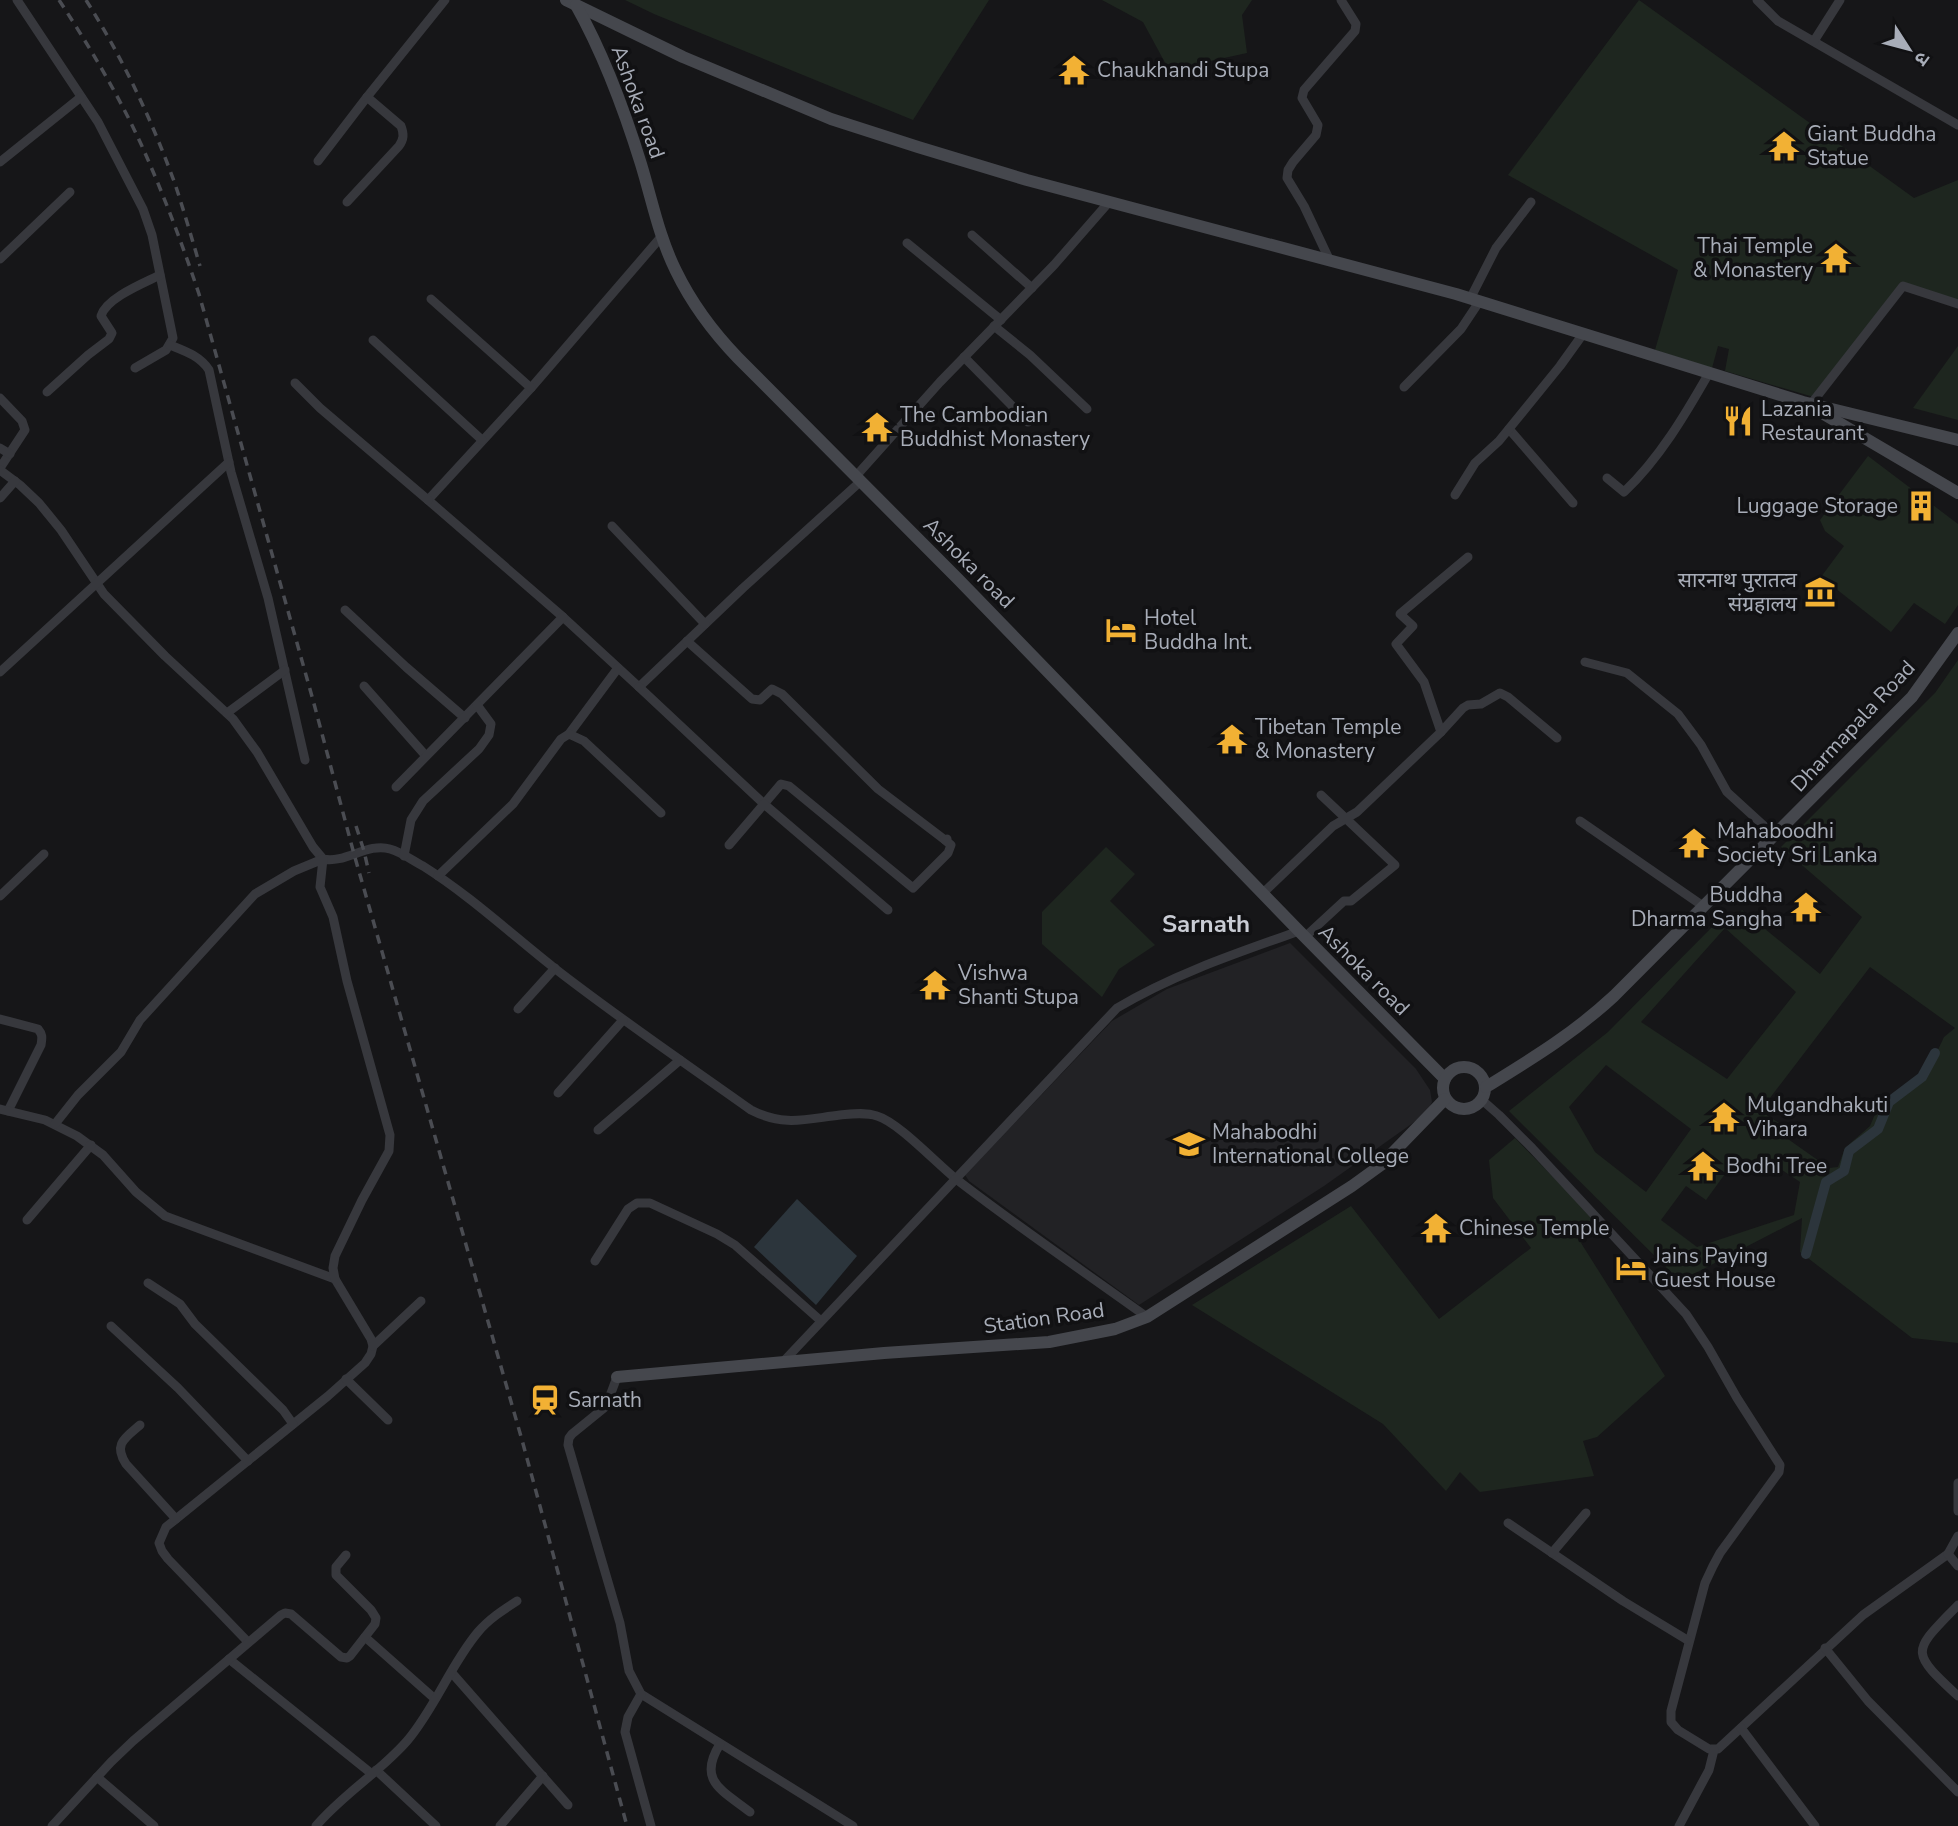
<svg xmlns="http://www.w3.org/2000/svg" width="1958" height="1826" viewBox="0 0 1958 1826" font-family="'Nunito Sans','Noto Sans Devanagari',sans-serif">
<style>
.built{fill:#222225}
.green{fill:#1e261f;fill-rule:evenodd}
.water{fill:#2c353c}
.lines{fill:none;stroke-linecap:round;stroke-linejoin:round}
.canal{stroke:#2c353c;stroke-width:10}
.street{stroke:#37383d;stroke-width:9}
.secondary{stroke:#45474d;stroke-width:12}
.rail{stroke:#4a4c52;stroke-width:3.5;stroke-dasharray:9 7;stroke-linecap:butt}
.labels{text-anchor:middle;stroke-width:7;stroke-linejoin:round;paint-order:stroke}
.poi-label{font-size:21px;fill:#a8adb8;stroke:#111113;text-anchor:start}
.street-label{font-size:21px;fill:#a8adb8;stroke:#111113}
.quarter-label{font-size:24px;font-weight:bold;fill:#c9ccd4;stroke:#111113}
</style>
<rect width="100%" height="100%" fill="#161618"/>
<path class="built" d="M1290 943 1416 1069 1430 1090 1432 1102 1427 1113 1324 1186 1139 1305 969 1181 965 1175 1112 1021 1167 989Z"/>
<g class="green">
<path d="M625 0H989L913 120 654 14Z"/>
<path d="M1102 0H1252L1242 15 1247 53 1169 70 1143 22Z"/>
<path d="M1639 0 1914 198 1958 180V301L1900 283 1817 398 1725 371 1729 349 1718 346 1712 368 1655 350 1678 270 1508 175Z"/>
<path d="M1958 346V420L1913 408Z"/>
<path d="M1868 456 1958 524V605L1945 624 1914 603 1891 632 1821 577 1844 546 1825 531 1820 520Z"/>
<path d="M1958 660V1343L1912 1338 1800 1252 1802 1218 1680 1281 1509 1111 1608 1032 1719 920 1732 922 1742 910 1820 974 1862 917 1781 847 1935 693ZM1725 928 1796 992 1727 1079 1641 1022ZM1870 967 1955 1028 1944 1037 1927 1073 1901 1098 1883 1095 1870 1126 1845 1148 1838 1167 1829 1168 1775 1130 1779 1123 1760 1111ZM1606 1065 1691 1129 1646 1192 1595 1152 1569 1107ZM1760 1155 1800 1182 1794 1215 1697 1247 1661 1220 1686 1186 1706 1200 1738 1156 1751 1164Z"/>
<path d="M1106 847 1135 874 1110 901 1155 945 1119 969 1102 997 1042 944V912Z"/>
<path d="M1515 1138 1602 1227 1581 1243 1665 1376 1597 1437 1583 1441 1594 1476 1480 1492 1460 1472 1446 1491 1383 1424 1192 1305 1351 1206 1439 1319 1531 1248 1493 1198 1489 1160Z"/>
</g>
<path class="water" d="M797 1199 857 1256 816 1305 754 1247Z"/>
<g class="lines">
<path class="canal" d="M1806 1254 1826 1182 1844 1171 1849 1151 1878 1129 1889 1102 1922 1077 1935 1053"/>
<g class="street">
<path d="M17 0 98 122 143 209 152 235 173 338 166 350 135 368"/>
<path d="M1757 0 1778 21 1958 125"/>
<path d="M1814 41 1840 0"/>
<path d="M318 161 367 97 445 0"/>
<path d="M0 162 81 97"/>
<path d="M347 202 399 146C404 139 404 134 401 126L367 97"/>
<path d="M972 235 1032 288"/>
<path d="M661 237 531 388 428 500 563 617 639 687 743 588 861 481"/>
<path d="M907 243 1001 320"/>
<path d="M0 259 70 192"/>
<path d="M1330 261 1304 206 1287 178 1288 170 1293 162 1316 135 1318 125 1302 98 1304 90 1355 31 1356 24 1341 0"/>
<path d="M431 299 531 388"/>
<path d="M1470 299 1496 248 1531 202"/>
<path d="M994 326 1030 355 1087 409"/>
<path d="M373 340 482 440"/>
<path d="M170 345C185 351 200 356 209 370L231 472 268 598 305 760"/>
<path d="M964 357 1028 422"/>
<path d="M295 383 320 408 428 500"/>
<path d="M1404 387 1461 329 1479 302"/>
<path d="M47 392 88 355 109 339 112 333 101 316C106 298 144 283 160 275"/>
<path d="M0 398 22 421 25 430 0 468"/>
<path d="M1811 404 1903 286 1958 304"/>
<path d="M1509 429 1573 503"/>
<path d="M0 448 10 454"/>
<path d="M0 470 20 485 39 503 61 530 104 594 165 656 233 719 257 752 313 847 323 859C345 864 368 842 390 849 401 852 412 860 423 866 469 895 510 933 553 967 617 1017 685 1063 751 1110 784 1127 806 1119 840 1115 852 1114 865 1112 877 1116 898 1122 936 1163 956 1179 1018 1227 1083 1271 1147 1317"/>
<path d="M856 476 940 382 1054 265 1109 202"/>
<path d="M1607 478 1624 492C1659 459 1685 415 1709 373"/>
<path d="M1455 495 1475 463 1499 441 1560 366 1583 334"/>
<path d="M0 498 15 481"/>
<path d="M612 526 705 624"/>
<path d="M345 610 406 667 465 718"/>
<path d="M687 641 752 699 760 700 772 689 782 694 878 789 945 840"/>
<path d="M1585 662 1627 673 1678 714 1701 745 1727 792 1774 835"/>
<path d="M0 672 229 462"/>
<path d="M364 686 426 756"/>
<path d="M639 687 764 804 781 784 789 786 913 888 948 853 951 845 945 840 947 839"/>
<path d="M227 713 285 670"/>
<path d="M1441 732 1424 682 1396 644 1413 626 1400 614 1468 557"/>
<path d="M569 734 618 668"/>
<path d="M396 787 563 617"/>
<path d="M1580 821 1703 906"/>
<path d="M729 845 764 804 888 910"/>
<path d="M404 856 411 820 423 801 479 749 489 735 491 724 477 705"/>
<path d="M438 876 513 804 561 739 569 734 584 741 661 813"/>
<path d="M1263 893 1333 826 1357 812 1441 732 1463 708 1468 705 1481 704 1500 693 1508 697 1557 738"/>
<path d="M0 896 44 854"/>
<path d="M1305 937 1344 901H1351L1395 865 1321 795"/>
<path d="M518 1009 555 968"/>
<path d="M0 1019 38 1029C43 1035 42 1038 41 1045L8 1111"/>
<path d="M558 1093 623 1020"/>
<path d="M1482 1100 1499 1115 1532 1148 1686 1314 1708 1347 1737 1398 1780 1465 1779 1472 1720 1553 1713 1566 1705 1583 1671 1711V1722L1678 1730 1709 1749H1718L1863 1615 1948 1554 1958 1536"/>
<path d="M0 1109 45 1120 77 1136 103 1155 136 1192 165 1216 335 1279"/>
<path d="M55 1124 78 1095 121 1052 140 1020 255 894 294 871 323 859 320 887 333 917 347 981 390 1135 389 1151 362 1200 335 1256 333 1268 335 1279 371 1339 373 1346 371 1354 365 1363 328 1396 176 1519 166 1527 159 1543 162 1551 168 1559 248 1642"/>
<path d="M598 1130 680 1060"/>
<path d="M27 1220 91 1145"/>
<path d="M595 1261 628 1209 637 1203H650L717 1234 735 1245 821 1321"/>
<path d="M148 1283 180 1304 195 1324 283 1410 293 1424"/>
<path d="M111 1326 178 1388 248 1461"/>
<path d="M373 1346 421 1301"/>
<path d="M782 1363 1117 1008C1174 974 1237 953 1299 931"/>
<path d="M617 1377 608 1401 604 1408 572 1434 569 1438 568 1445 620 1623 629 1671 641 1694 853 1826"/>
<path d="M346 1379 388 1420"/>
<path d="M140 1425C125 1438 113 1444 126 1464L176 1519"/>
<path d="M1958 1483V1511"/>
<path d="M1508 1523 1623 1601 1689 1641"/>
<path d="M1552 1553 1586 1513"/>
<path d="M1948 1554 1958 1566"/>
<path d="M1958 1605C1913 1652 1908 1650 1958 1696"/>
<path d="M365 1637 435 1699"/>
<path d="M1825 1648 1868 1701 1958 1792"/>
<path d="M229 1659 372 1774"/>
<path d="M452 1673 568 1805"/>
<path d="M641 1694 628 1717 625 1732 651 1826"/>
<path d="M1741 1728 1815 1826"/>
<path d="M720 1744C697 1781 722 1790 750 1812"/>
<path d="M376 1770 436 1826"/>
<path d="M97 1777 154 1826"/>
<path d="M52 1826 111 1762 133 1741 281 1615 285 1613 291 1614 341 1657 347 1658 350 1656 375 1624 376 1618 371 1610 336 1575V1567L346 1555"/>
<path d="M316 1826C343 1794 380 1772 407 1741 435 1708 451 1664 478 1632 489 1619 503 1610 517 1601"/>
<path d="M500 1826 543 1776"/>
<path d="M1679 1826 1709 1770 1714 1750"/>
</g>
<g class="secondary">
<path d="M566 0 683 57 831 119 918 147 1027 180 1456 294 1803 402 1958 440"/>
<path d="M576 5C604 55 624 109 641 164 652 200 659 237 676 271 692 304 713 332 738 358L958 579 1299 931 1445 1079"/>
<path d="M1817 410 1958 493"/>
<circle cx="1464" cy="1088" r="21"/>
<path d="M1486 1087C1533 1058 1573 1034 1614 996L1912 697 1958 633"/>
<path d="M617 1377 884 1353 1049 1342 1115 1329 1147 1317 1352 1186 1381 1165 1445 1099"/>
</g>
<g class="rail">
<path d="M59 0C89 46 118 94 141 144 163 193 182 243 199 294L313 700 354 854 522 1440 627 1826"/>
<path d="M86 0C122 57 152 120 175 184 184 211 192 239 200 266"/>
<path d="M356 826 364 851 369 873"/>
</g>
</g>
<defs>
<g id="temple-bare" transform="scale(2.415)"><path d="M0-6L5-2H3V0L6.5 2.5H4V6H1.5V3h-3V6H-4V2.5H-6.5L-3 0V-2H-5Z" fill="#f2b134" stroke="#111113" stroke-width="2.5" paint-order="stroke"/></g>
<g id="restaurant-bare" transform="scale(2.415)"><path d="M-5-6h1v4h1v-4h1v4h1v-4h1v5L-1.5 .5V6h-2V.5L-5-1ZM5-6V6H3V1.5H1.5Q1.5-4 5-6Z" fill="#f2b134" stroke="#111113" stroke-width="2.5" paint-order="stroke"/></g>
<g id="building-bare" transform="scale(2.415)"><path d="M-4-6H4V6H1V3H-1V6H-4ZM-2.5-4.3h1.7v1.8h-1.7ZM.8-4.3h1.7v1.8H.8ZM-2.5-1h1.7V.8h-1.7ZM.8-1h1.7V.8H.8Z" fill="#f2b134" stroke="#111113" stroke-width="2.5" paint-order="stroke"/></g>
<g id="museum-bare" transform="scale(2.415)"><path d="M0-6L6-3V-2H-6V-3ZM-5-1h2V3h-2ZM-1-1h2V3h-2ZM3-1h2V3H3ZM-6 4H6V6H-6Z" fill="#f2b134" stroke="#111113" stroke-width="2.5" paint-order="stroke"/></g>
<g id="hotel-bare" transform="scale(2.415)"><path d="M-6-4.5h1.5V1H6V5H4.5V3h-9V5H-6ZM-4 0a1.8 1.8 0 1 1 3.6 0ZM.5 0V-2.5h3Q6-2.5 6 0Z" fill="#f2b134" stroke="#111113" stroke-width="2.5" paint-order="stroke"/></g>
<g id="university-bare" transform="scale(2.415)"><path d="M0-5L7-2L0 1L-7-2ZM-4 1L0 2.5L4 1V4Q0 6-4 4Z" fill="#f2b134" stroke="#111113" stroke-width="2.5" paint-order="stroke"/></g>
<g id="station-bare" transform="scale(2.415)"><path d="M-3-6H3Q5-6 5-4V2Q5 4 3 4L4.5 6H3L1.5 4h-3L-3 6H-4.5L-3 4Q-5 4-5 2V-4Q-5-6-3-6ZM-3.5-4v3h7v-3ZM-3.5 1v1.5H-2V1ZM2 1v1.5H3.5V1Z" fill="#f2b134" stroke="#111113" stroke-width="2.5" paint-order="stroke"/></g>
</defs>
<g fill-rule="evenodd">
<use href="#temple-bare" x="1074" y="70"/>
<use href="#temple-bare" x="1784" y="146"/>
<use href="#temple-bare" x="1836" y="258"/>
<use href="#restaurant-bare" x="1738" y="421"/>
<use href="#temple-bare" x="877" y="427"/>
<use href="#building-bare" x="1921" y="506"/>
<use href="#museum-bare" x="1820" y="592"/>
<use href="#hotel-bare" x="1121" y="630"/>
<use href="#temple-bare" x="1232" y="739"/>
<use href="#temple-bare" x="1694" y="843"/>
<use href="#temple-bare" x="1806" y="907"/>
<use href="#temple-bare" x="935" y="985"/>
<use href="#temple-bare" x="1724" y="1117"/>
<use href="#university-bare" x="1189" y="1144"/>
<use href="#temple-bare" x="1703" y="1166"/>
<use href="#temple-bare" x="1436" y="1228"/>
<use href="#hotel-bare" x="1631" y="1268"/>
<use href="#station-bare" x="545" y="1400"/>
</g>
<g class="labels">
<g class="poi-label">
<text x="1097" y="77">Chaukhandi Stupa</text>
<text x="1807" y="141">Giant Buddha<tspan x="1807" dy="24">Statue</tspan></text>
<text x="1813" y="253" text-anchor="end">Thai Temple<tspan x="1813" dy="24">&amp; Monastery</tspan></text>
<text x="1761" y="416">Lazania<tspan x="1761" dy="24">Restaurant</tspan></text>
<text x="900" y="422">The Cambodian<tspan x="900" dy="24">Buddhist Monastery</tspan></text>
<text x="1898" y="513" text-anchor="end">Luggage Storage</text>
<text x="1797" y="587" text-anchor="end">सारनाथ पुरातत्व<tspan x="1797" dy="24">संग्रहालय</tspan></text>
<text x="1144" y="625">Hotel<tspan x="1144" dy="24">Buddha Int.</tspan></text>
<text x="1255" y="734">Tibetan Temple<tspan x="1255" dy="24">&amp; Monastery</tspan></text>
<text x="1717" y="838">Mahaboodhi<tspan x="1717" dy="24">Society Sri Lanka</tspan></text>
<text x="1783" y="902" text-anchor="end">Buddha<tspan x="1783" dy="24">Dharma Sangha</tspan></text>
<text x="958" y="980">Vishwa<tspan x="958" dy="24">Shanti Stupa</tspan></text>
<text x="1747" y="1112">Mulgandhakuti<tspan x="1747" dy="24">Vihara</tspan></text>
<text x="1212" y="1139">Mahabodhi<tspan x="1212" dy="24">International College</tspan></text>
<text x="1726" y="1173">Bodhi Tree</text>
<text x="1459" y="1235">Chinese Temple</text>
<text x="1654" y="1263">Jains Paying<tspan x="1654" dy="24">Guest House</tspan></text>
<text x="568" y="1407">Sarnath</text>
</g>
<g class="street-label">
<text transform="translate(638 102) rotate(70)" y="7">Ashoka road</text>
<text transform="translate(969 563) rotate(45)" y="7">Ashoka road</text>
<text transform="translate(1853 726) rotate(-47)" y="7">Dharmapala Road</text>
<text transform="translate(1364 970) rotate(45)" y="7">Ashoka road</text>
<text transform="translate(1044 1318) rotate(-8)" y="7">Station Road</text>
</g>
<g class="quarter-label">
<text x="1206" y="932">Sarnath</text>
</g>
</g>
<g transform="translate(1909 49) rotate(126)" stroke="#111113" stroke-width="5" paint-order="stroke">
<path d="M0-5L12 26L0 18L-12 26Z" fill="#a8adb8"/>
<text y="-10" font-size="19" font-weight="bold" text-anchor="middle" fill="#a8adb8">उ</text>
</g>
</svg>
